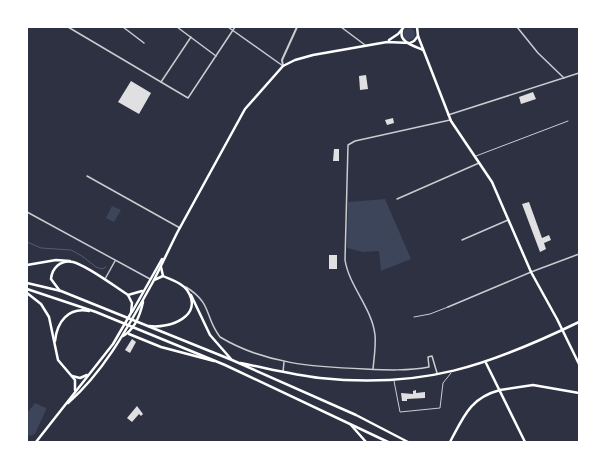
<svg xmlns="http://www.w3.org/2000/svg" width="606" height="469" viewBox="0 0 606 469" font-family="Helvetica,sans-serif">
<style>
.green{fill:#3c4559}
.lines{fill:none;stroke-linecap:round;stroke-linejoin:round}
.stream{stroke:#4f5d75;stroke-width:1}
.building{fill:#e0e0e3}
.service{stroke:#caccd0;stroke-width:1}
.pedestrian{stroke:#caccd0;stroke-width:1}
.minor{stroke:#caccd0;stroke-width:1.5}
.tertiary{stroke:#caccd0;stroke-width:2}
.secondary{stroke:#fff;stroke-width:2.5}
.primary{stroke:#fff;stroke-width:2.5}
.trunk{stroke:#fff;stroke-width:2.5}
</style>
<rect width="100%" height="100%" fill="#2d3142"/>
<g class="green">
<circle cx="409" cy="34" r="6"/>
<path d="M385 199 411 259 381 271 379 251 363 252 347 248 348 202Z"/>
<path d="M112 206 121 210 114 222 106 218Z"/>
<path d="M35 403 46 408V410L35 434 30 436 27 434V413Z"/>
</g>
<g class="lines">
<path class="stream" d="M27 242 41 248 71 250 82 256 96 267 102 269 106 267"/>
</g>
<g class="building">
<path d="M366 75 368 89 360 90 359 76Z"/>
<path d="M131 81 151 93 139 114 118 102Z"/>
<path d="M533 92 536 99 521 104 519 97Z"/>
<path d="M393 118 394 123 387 125 385 120Z"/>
<path d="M334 149H339V161H333Z"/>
<path d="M529 202 542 238 549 235 551 240 544 243 546 249 540 252 522 204Z"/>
<rect x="329" y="255" width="8" height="14"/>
<path d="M132 339 136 342 130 353 125 350Z"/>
<path d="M416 390V393L425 392V398L407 399V401H402L401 393 413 394V391Z"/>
<path d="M137 406 143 414 141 416 139 414 132 422 127 418Z"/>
</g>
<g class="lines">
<g class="service">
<path d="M476 156 568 121"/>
<path d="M394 381 400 412 440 408 443 383 451 373"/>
</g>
<path class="pedestrian" d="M414 317 430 314 448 307"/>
<g class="minor">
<path d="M68 27 188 98 235 27"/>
<path d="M123 27 144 43"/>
<path d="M177 27 216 56"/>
<path d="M228 27 283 66"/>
<path d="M341 27 365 45"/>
<path d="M517 27 538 53 564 78"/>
<path d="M161 82 191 37"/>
<path d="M448 115 579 73"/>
<path d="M87 176 180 228"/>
<path d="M397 199 479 163"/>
<path d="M27 212 150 279"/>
<path d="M462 240 508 220"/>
<path d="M105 279 115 261"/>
<path d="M186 287C213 304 204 316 220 337 265 364 314 367 365 369 386 370 408 371 429 367L428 357 432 356 437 373"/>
<path d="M448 307 531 272 579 254"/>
<path d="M373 369C374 358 376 346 375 335 372 308 349 286 345 260L348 145 355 141 450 120"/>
<path d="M283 372 284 362"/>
</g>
<path class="tertiary" d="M283 66 282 60 297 27"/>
<g class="secondary">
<path d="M417 27 418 36 451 121 492 182 531 272 557 319 579 364"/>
<path d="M402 30C398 42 414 46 423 50"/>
<path d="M389 40 398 34 404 27"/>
<path d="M27 265 56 260 70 261"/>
<path d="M161 267 163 276"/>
<path d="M154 280 177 233 245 109 283 66 295 60 313 55 387 42 410 43 414 41 418 36"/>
<path d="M128 295 142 291"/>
<path d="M191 295 210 335 231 359"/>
<path d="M132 312 162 259"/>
<path d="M55 341C57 322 68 307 89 311"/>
<path d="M72 376 80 378 87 375"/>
<path d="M500 390 533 385 579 393"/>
</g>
<g class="primary">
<path d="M27 293 41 304 49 317 58 360 75 380V390"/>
<path d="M129 334 161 347 214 361"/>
<path d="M123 336C135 329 140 316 143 302"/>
<path d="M240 363C266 368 293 375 320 378 422 389 488 366 579 322"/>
<path d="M486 363 525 442"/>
<path d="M68 403C106 370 130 323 154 280L163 276C171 280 181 282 187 290 205 316 169 329 149 326"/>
<path d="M351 425 366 442"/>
<path d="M36 442 113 344 131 313 132 303 128 295C114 286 88 266 73 262 61 259 52 268 51 279L60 291"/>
<path d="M450 442C464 416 470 398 500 390"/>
</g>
<g class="trunk">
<path d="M27 283 61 291 232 360 356 415 408 442"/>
<path d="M27 289 96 312 225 365 388 442"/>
</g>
</g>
<rect width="606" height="469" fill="none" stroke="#ffffff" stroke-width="56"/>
</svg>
